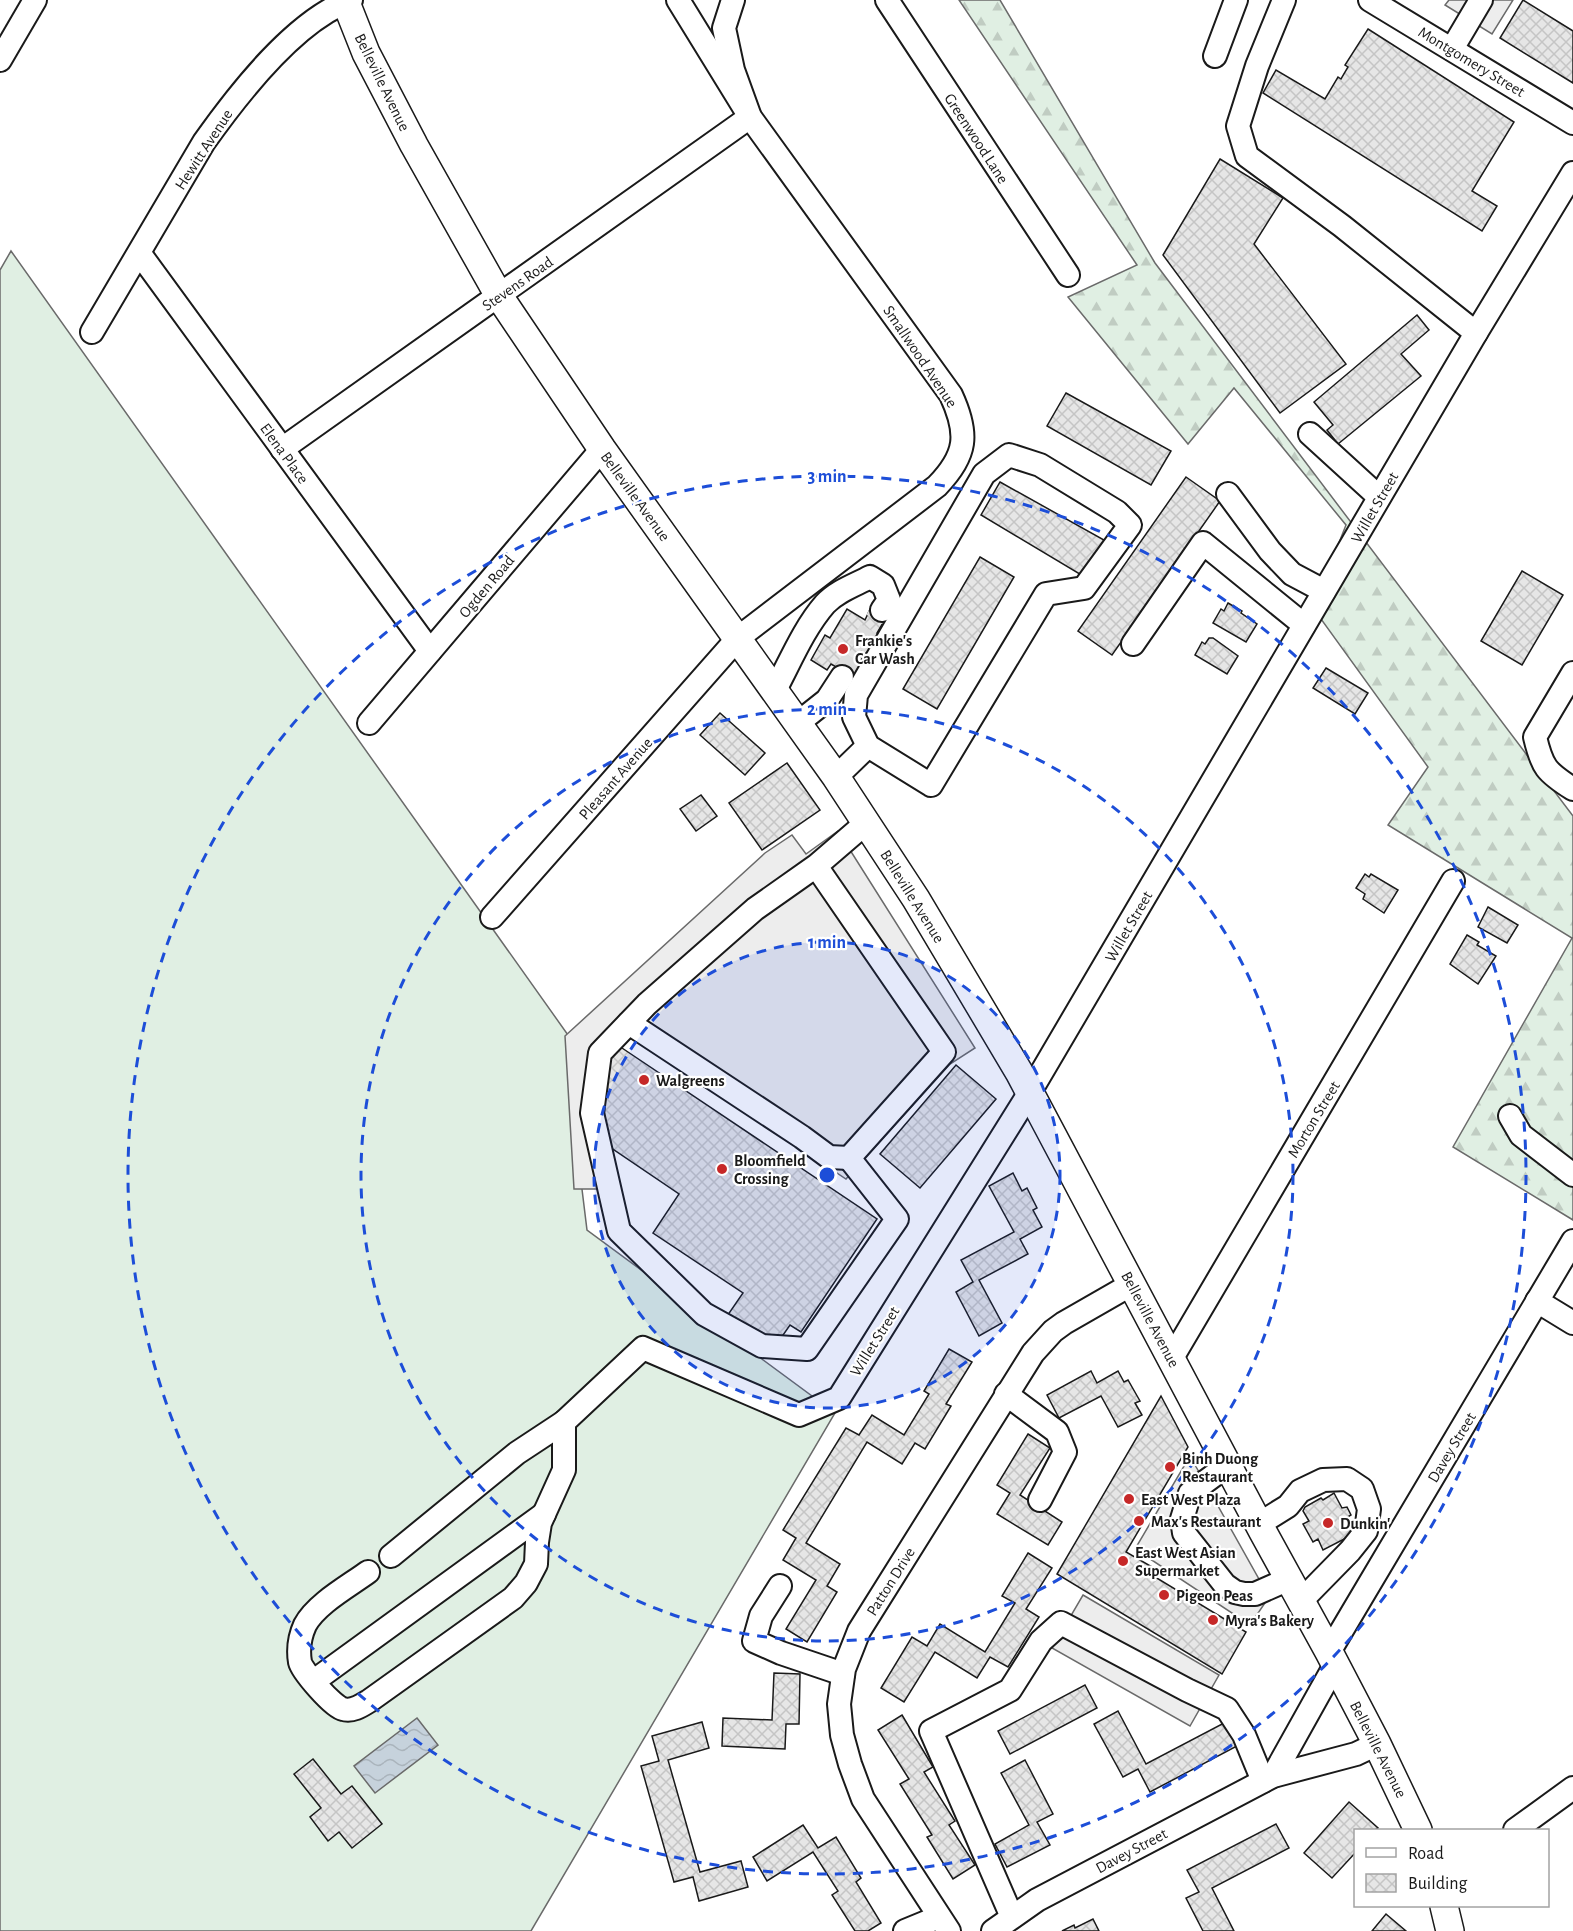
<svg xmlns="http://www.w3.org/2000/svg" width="1573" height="1931" viewBox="0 0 1573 1931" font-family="'Alegreya Sans',sans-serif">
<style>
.grass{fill:#e0efe3;stroke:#6a6a6a;stroke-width:1.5}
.forest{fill:url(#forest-firs);stroke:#6a6a6a;stroke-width:1.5}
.parking{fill:#ededed;stroke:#6a6a6a;stroke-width:1.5}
.water{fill:url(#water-waves);stroke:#6a6a6a;stroke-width:1.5}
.building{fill:url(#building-cross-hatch);stroke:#1a1a1a;stroke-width:1.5}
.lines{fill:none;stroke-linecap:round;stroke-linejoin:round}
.minor-tunnel{stroke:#ddd;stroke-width:22;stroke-dasharray:22 11;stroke-linecap:butt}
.minor-casing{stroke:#1a1a1a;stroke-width:26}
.major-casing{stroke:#1a1a1a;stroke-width:30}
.minor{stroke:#fff;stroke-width:22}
.major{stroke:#fff;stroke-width:27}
.ring{fill:none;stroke:#1d4ed8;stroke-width:3;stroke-dasharray:10 8}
.poi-dot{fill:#c62828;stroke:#fff;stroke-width:2}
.labels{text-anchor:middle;stroke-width:4.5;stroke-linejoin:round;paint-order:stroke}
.street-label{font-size:16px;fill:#1a1a1a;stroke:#fff}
.poi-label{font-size:16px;font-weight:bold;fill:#1a1a1a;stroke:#fff;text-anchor:start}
.centre{fill:#1d4ed8;stroke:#fff;stroke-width:3}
.ring-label{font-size:18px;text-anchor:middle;font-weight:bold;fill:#1d4ed8;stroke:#fff;stroke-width:4.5;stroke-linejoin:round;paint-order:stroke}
</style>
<defs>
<pattern id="forest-firs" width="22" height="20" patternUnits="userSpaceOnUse" patternTransform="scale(1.5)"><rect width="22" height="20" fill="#e0efe3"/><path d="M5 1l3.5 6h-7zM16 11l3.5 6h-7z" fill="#c0ccc2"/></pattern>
<pattern id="water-waves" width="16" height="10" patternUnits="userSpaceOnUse" patternTransform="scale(1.5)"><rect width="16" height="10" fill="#c6d2dc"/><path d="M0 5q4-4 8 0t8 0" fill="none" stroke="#aab4bc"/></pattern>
<pattern id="building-cross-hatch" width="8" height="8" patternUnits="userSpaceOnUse" patternTransform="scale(1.5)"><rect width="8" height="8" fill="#e6e6e6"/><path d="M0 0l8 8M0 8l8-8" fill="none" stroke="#c5c5c5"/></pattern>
</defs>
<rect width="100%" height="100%" fill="#fff"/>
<path class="grass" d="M11 251 568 1035 575 1132 587 1230 835 1413 531 1931H0V270Z"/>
<path class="forest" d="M959 0H1000L1155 263 1573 816V1220L1453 1147 1572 938 1388 825 1428 767 1313 608 1346 525 1234 388 1188 444 1068 297 1137 265Z"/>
<g class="parking">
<path d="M1449 0H1513L1492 34 1445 5Z"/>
<path d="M838 831 975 1048 950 1064 846 1179 626 1032 602 1067 601 1189H574L565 1036 765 853 792 835 806 854Z"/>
<path d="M1190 1456 1269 1597 1250 1625 1135 1549Z"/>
<path d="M1083 1595 1219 1675 1190 1726 1052 1648Z"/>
</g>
<path class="water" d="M417 1718 438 1745 375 1793 354 1766Z"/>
<g class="building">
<path d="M1523 0 1573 31V83L1500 38Z"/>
<path d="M1368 29 1514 122 1472 191 1497 206 1482 231 1263 93 1276 70 1325 99 1338 77 1341 79 1348 67 1345 65Z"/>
<path d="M1220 159 1283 198 1254 244 1346 364 1280 413 1163 255Z"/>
<path d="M1417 315 1429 330 1401 354 1421 376 1338 444 1327 430 1333 425 1314 402Z"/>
<path d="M1066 393 1171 451 1151 485 1047 426Z"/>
<path d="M1186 477 1220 501 1112 655 1078 631Z"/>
<path d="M1000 482 1104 540 1083 576 981 515Z"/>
<path d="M980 557 1014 577 937 709 903 689Z"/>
<path d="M1522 571 1563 595 1522 665 1481 641Z"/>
<path d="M1228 603 1242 611 1241 613 1257 624 1246 642 1213 623 1221 609 1224 611Z"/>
<path d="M871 607 887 616 852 676 831 664 827 670 811 660 825 635 830 638 847 609 865 620Z"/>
<path d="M1209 638H1213L1238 656 1227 674 1195 655 1202 642 1205 644Z"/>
<path d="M1326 668 1368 693 1355 714 1313 688Z"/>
<path d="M720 713 765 753 745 775 700 735Z"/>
<path d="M787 763 820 810 762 850 729 803Z"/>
<path d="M701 795 717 816 696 831 680 809Z"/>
<path d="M1365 874 1369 877 1371 874 1398 890 1384 913 1363 899 1365 894 1356 888Z"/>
<path d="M1488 907 1518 925 1507 943 1478 927Z"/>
<path d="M1467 935 1479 942 1477 945 1496 956 1478 984 1450 964Z"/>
<path d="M619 1046 877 1219 801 1332 790 1325 781 1338 750 1336 725 1319 743 1293 653 1233 679 1194 604 1143 605 1067Z"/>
<path d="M956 1065 996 1099 920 1188 880 1154Z"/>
<path d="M1013 1173 1022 1191 1027 1188 1037 1208 1033 1210 1042 1227 1020 1239 1028 1254 979 1280 1002 1323 979 1336 956 1292 973 1282 961 1260 1014 1232 989 1186Z"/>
<path d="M949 1349 972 1362 946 1404 951 1406 925 1449 915 1443 902 1464 867 1442 806 1543 840 1564 827 1586 837 1592 807 1642 786 1629 816 1580 783 1560 796 1538 783 1530 846 1428 859 1435 872 1415 904 1435 929 1394 924 1391Z"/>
<path d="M1091 1371 1097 1383 1118 1371 1124 1382 1128 1380 1140 1401 1135 1403 1142 1415 1118 1427 1101 1396 1059 1418 1047 1395Z"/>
<path d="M1161 1396 1188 1447 1126 1552 1159 1571 1155 1577 1246 1632 1222 1674 1057 1574Z"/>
<path d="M1028 1434 1050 1448 1020 1495 1062 1522 1048 1545 997 1514 1010 1493 997 1485Z"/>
<path d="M1334 1493 1342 1508 1347 1507 1351 1515 1346 1518 1355 1531 1354 1534 1323 1550 1318 1539 1313 1542 1303 1524 1309 1521 1303 1511 1305 1507 1321 1498 1323 1500Z"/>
<path d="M1028 1553 1052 1568 1026 1609 1039 1617 1008 1667 990 1657 977 1678 935 1652 904 1702 881 1688 912 1637 927 1646 940 1624 985 1652 1015 1603 1002 1596Z"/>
<path d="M774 1673 800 1674 799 1724H786L785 1749 722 1746 723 1718 772 1720Z"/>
<path d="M1085 1685 1097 1708 1010 1754 998 1731Z"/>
<path d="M1118 1711 1146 1764 1224 1723 1237 1746 1150 1792 1138 1769 1123 1777 1094 1724Z"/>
<path d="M902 1715 933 1767 924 1772 955 1821 949 1825 975 1865 953 1879 927 1837 932 1835 900 1784 909 1779 878 1730Z"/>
<path d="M702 1722 709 1748 668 1760 700 1872 741 1861 748 1887 699 1901 693 1877 674 1882 641 1766 659 1761 652 1736Z"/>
<path d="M313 1759 341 1794 352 1786 382 1824 352 1848 339 1832 328 1841 310 1817 321 1808 294 1774Z"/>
<path d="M1025 1760 1053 1814 1037 1822 1050 1845 1007 1867 995 1844 1029 1825 1001 1773Z"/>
<path d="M1349 1802 1378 1828 1375 1830H1356V1852L1332 1878 1304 1853Z"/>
<path d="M1276 1824 1289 1848 1212 1888 1234 1931H1203L1186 1898 1199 1892 1187 1870Z"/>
<path d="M803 1825 818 1848 836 1837 861 1878 856 1882 881 1923 868 1931H855L832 1895 838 1891 813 1852 767 1881 753 1857Z"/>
<path d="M1386 1914 1406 1931H1372Z"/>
<path d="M1093 1919 1099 1931H1062L1074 1925 1075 1928Z"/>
</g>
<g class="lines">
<path class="minor-tunnel" d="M842 677 882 610"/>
<g class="minor-casing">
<g id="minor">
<path d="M887 0 1068 275"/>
<path d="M1284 0 1257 66 1238 126 1247 156 1342 226 1476 333"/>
<path d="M1370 0 1573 123"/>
<path d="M1452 49 1481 0"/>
<path d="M1215 56 1236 0"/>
<path d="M0 60 35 0"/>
<path d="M140 254 430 651"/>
<path d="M92 332 204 142C238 94 295 20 351 0"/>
<path d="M1310 434 1379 497"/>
<path d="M282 449 750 117 678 0"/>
<path d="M1009 455 1040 465 1117 512 1130 525 1084 588 1046 594 931 785 868 746 854 717 856 695 984 474Z"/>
<path d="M1228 494 1270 551 1292 574 1324 591"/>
<path d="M1133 644 1203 543 1304 625"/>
<path d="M1573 673 1535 737C1542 767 1546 772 1573 789"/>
<path d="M775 690C790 662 804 628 825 604 837 591 855 585 870 577L883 585 889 600 882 610"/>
<path d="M369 723 602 449"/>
<path d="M798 723 827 700 842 677"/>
<path d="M836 777 868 746"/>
<path d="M816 866 755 909 647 1004 600 1053 592 1113 619 1231 704 1314 762 1346 807 1349 897 1219 849 1158 944 1052 816 866 866 823"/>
<path d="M492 917 738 638 937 486C967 455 969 434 951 395L750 117 733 70 724 28 733 0"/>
<path d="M629 1023 802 1137 829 1157 849 1158"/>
<path d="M1510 1116 1521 1135 1573 1175"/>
<path d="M1537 1301 1573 1323"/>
<path d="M1172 1358 1453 881"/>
<path d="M1006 1394 1057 1432 1065 1452 1040 1500"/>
<path d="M564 1422 643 1348 799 1415 839 1398 1030 1092 1476 333 1573 173"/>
<path d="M1228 1465 1190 1493 1182 1519 1184 1533 1225 1585 1235 1592 1244 1594H1255L1289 1579"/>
<path d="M1259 1524 1288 1506 1300 1491 1323 1480 1347 1479 1362 1489 1369 1509 1366 1531 1350 1551 1301 1601"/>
<path d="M368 1572C349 1586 316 1604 305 1625 300 1636 298 1650 300 1662 302 1671 333 1707 343 1709 352 1712 361 1706 369 1701L513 1598 526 1583 536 1564 537 1542 540 1523 564 1470V1422L517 1453 391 1556"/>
<path d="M780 1586 761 1616 754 1641 781 1653 843 1674"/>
<path d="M1329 1652 1573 1241"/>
<path d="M314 1681 544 1514"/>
<path d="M1273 1776 1335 1665"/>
<path d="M1515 1830 1573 1788"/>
<path d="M1012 1917 931 1731 1010 1690 1041 1641 1061 1623 1187 1690 1227 1709 1244 1735 1263 1781"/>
<path d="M905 1931 939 1917"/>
<path d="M949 1931 863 1799 850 1764 842 1735 839 1704 844 1669 859 1631 1033 1353 1053 1331 1064 1323 1132 1284"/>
<path d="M993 1931 1037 1900 1273 1776 1356 1754 1377 1744"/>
</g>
</g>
<g class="major-casing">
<g id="major">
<path d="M345 0 366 53 414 145 499 296 602 449 836 777 916 899 1019 1072 1263 1532 1329 1652 1377 1744 1418 1830"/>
<path d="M1444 1906 1450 1931"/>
</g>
</g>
<use href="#minor" class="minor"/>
<use href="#major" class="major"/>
</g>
<circle cx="827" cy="1175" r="233" fill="#1d4ed8" fill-opacity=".12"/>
<g class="ring">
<circle cx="827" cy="1175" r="233"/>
<circle cx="827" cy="1175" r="466"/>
<circle cx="827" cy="1175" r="699"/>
</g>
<g class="poi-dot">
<circle cx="843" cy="649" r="6"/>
<circle cx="644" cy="1080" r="6"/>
<circle cx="722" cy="1169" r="6"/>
<circle cx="1170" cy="1467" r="6"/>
<circle cx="1129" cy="1499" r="6"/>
<circle cx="1139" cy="1521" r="6"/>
<circle cx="1328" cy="1523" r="6"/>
<circle cx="1123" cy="1561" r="6"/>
<circle cx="1164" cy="1595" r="6"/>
<circle cx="1213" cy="1620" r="6"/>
</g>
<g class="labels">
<g class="street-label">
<text transform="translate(1472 61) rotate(31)" y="6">Montgomery Street</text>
<text transform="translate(383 82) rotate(64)" y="6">Belleville Avenue</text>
<text transform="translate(977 138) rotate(57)" y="6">Greenwood Lane</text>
<text transform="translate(203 149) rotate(-57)" y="6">Hewitt Avenue</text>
<text transform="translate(517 283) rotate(-35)" y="6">Stevens Road</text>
<text transform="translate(921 356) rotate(56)" y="6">Smallwood Avenue</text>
<text transform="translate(285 453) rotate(54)" y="6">Elena Place</text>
<text transform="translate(636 496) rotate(54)" y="6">Belleville Avenue</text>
<text transform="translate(1374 507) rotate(-60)" y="6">Willet Street</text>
<text transform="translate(486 586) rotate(-50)" y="6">Ogden Road</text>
<text transform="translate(615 778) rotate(-49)" y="6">Pleasant Avenue</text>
<text transform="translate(913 896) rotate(58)" y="6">Belleville Avenue</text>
<text transform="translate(1128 926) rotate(-60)" y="6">Willet Street</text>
<text transform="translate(1313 1119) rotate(-59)" y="6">Morton Street</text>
<text transform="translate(1151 1319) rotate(62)" y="6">Belleville Avenue</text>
<text transform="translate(874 1341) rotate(-58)" y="6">Willet Street</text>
<text transform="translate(1451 1447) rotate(-59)" y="6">Davey Street</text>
<text transform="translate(890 1581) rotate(-58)" y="6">Patton Drive</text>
<text transform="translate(1379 1749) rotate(63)" y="6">Belleville Avenue</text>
<text transform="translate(1131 1850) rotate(-28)" y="6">Davey Street</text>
</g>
<g class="poi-label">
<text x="855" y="646">Frankie's<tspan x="855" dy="18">Car Wash</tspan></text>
<text x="656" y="1086">Walgreens</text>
<text x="734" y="1166">Bloomfield<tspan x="734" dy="18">Crossing</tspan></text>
<text x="1182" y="1464">Binh Duong<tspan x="1182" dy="18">Restaurant</tspan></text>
<text x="1141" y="1505">East West Plaza</text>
<text x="1151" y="1527">Max's Restaurant</text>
<text x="1340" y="1529">Dunkin'</text>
<text x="1135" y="1558">East West Asian<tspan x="1135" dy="18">Supermarket</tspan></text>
<text x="1176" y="1601">Pigeon Peas</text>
<text x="1225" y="1626">Myra's Bakery</text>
</g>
</g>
<circle cx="827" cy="1175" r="9" class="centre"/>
<g class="ring-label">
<text x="827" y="482">3 min</text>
<text x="827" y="715">2 min</text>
<text x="827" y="948">1 min</text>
</g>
<rect x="1354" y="1829" width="195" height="78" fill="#ffffff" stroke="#a3a3a3" stroke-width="1.5"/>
<rect x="1366" y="1848" width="30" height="9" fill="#ffffff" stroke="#a3a3a3" stroke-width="1.5"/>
<text x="1408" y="1859" font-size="18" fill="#1a1a1a">Road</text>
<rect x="1366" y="1874" width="30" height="18" fill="url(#building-cross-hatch)" stroke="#a3a3a3" stroke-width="1.5"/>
<text x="1408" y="1889" font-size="18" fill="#1a1a1a">Building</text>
</svg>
